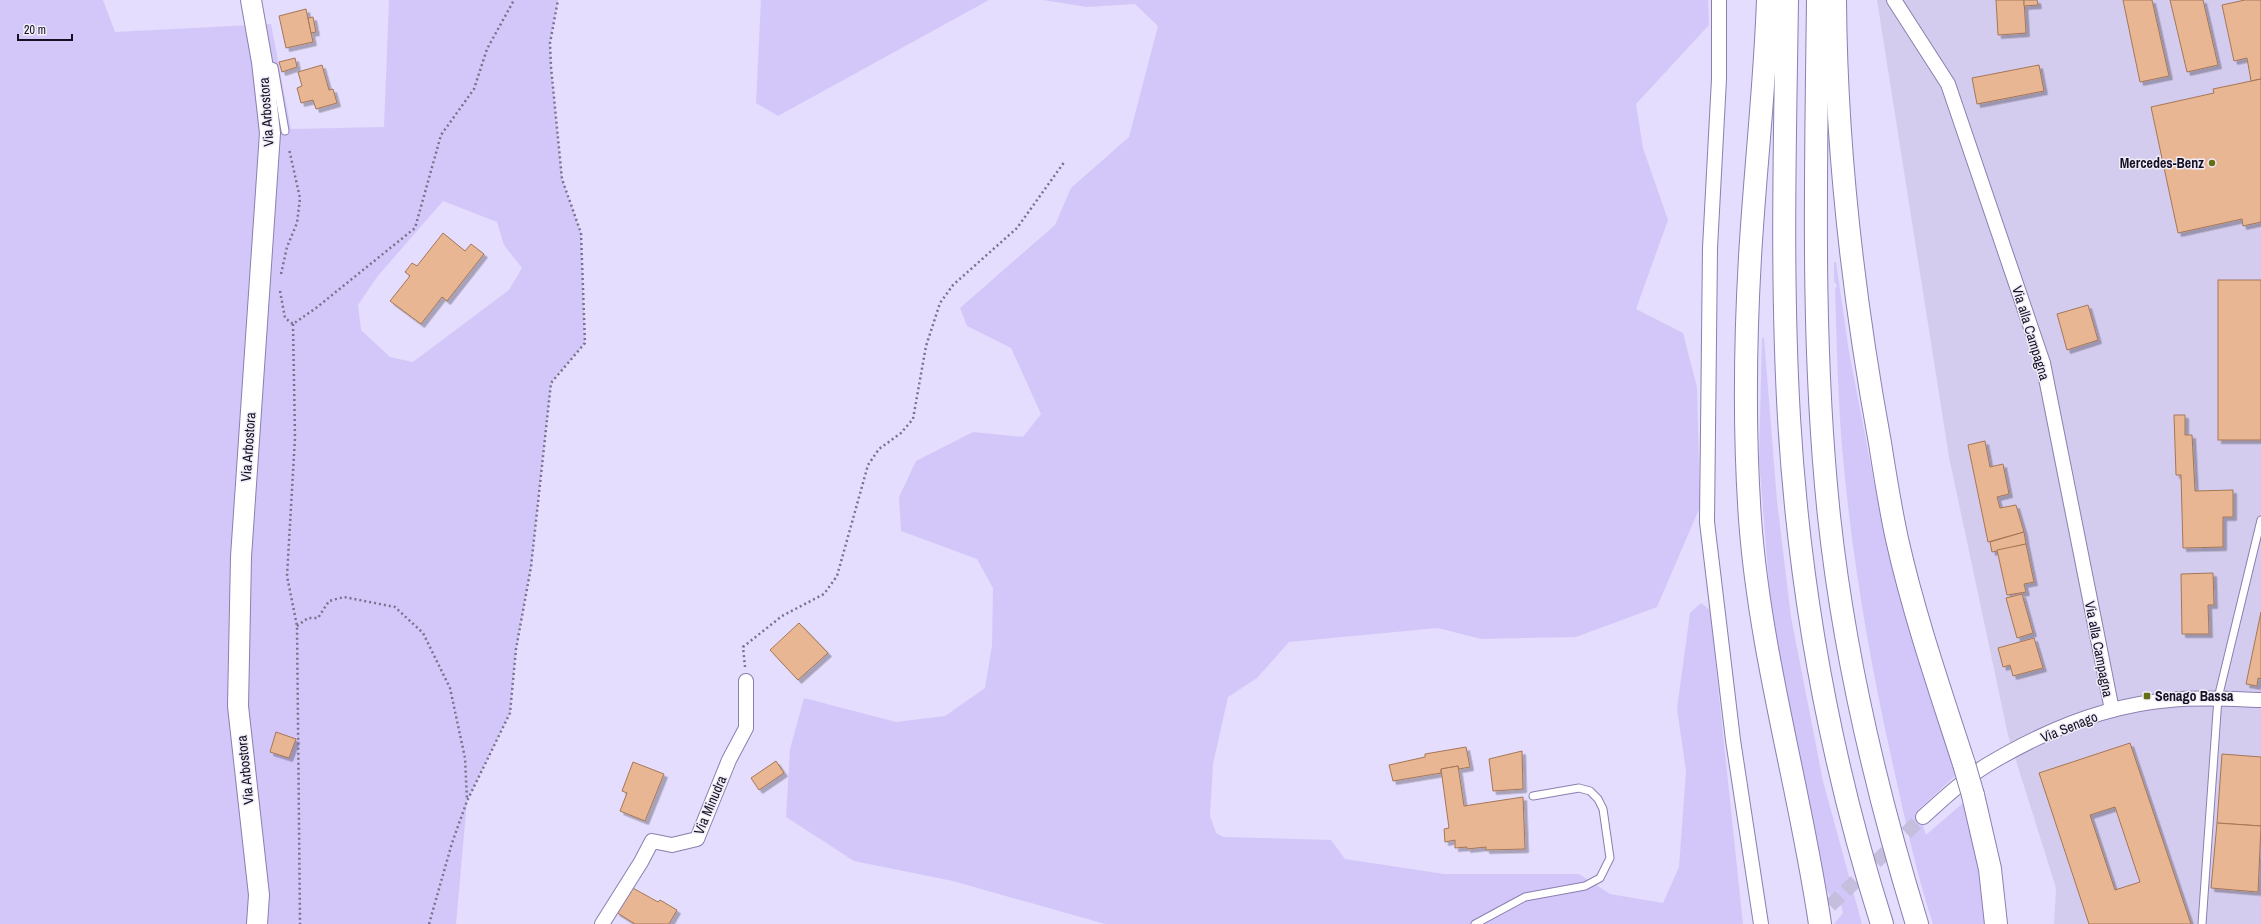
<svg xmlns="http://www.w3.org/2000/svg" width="2261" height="924" viewBox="0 0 2261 924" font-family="'Archivo Narrow',sans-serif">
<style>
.built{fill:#d4ccef}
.green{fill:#d3c7fa;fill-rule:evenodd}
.building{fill:#e9b694;stroke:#a57656;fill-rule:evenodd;filter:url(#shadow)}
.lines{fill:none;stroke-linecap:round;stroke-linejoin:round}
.street-tunnel{stroke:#c5bedc;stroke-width:14;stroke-dasharray:14 7;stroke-linecap:butt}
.lane-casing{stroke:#8b7fb0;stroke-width:9}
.street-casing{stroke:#8b7fb0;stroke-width:16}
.secondary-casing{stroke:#8b7fb0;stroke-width:22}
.highway-casing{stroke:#8b7fb0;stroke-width:24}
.path{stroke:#78728b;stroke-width:2.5;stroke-dasharray:2 3;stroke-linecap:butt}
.lane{stroke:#fff;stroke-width:7}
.street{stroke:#fff;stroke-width:14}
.secondary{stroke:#fff;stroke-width:20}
.highway{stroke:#fff;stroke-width:22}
.highway-bridge-casing{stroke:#8b7fb0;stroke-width:24;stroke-linecap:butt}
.highway-bridge{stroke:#fff;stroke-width:22}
.poi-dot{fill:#666f16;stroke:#f0edf8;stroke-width:1.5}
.labels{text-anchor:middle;stroke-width:3;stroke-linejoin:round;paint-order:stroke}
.street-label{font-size:14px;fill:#151023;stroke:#f0edf8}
.poi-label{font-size:14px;font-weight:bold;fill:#151023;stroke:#f0edf8;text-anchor:end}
</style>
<defs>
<filter id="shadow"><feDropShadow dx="3.5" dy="3.5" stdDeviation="0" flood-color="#0004"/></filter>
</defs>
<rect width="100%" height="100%" fill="#e4ddfd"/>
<path class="built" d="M1877 0H2261V924H2054L2056 888 2008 735 1949 457Z"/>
<g class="green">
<path d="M0 0H103L115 32 271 24 291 129 384 127 389 0H558L550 43 551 67 562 179 581 233 585 343 551 383 531 567 516 649 510 713 467 801 456 924H0ZM443 201 497 222 504 245 522 268 509 290 413 362 390 357 361 330 358 305 377 277Z"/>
<path d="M761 0H989L778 116 756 103Z"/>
<path d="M1043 0H1708L1709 25 1636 104 1643 148 1668 220 1636 309 1683 333 1697 387 1700 507 1657 607 1576 637 1481 639 1438 628 1289 642 1257 678 1228 697 1213 764 1210 816 1216 833 1223 837 1331 840 1345 859 1444 874H1579L1610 894 1663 903 1679 867 1686 771 1677 709 1690 613 1701 603 1710 610 1743 924H1105L953 881 854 861 786 817 790 749 804 698 896 722 945 716 985 688 992 646 993 588 977 559 901 531 899 497 916 461 973 432 1023 437 1041 414 1011 348 967 326 960 308 1055 225 1071 188 1129 137 1158 26 1135 4 1087 7Z"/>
<path d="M1834 262H1836L1849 352 1879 508 1955 776 1918 810 1926 835 1963 803 1977 861 1985 924H1933C1917 875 1906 824 1895 774 1872 673 1854 571 1844 468 1838 409 1837 349 1835 290L1837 285 1834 281Z"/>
<path d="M1762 338H1764L1777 501 1791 617 1823 781 1862 924H1834L1843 913 1837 890 1830 896 1825 886 1805 794 1771 609 1759 459Z"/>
</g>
<g class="building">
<path d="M1996 0H2024L2026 33 1998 35Z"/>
<path d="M2024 0H2037L2038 5 2024 6Z"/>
<path d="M2123 0H2152L2169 76 2140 82Z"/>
<path d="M2170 0H2203L2218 65 2187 72Z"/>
<path d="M2245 0H2261V79L2251 81 2247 58 2234 61 2222 5Z"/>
<path d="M306 9 313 42 286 48 279 16Z"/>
<path d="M313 17 316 32 311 33 308 18Z"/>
<path d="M295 58 297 67 282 72 279 62Z"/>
<path d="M322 65 329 90 333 89 337 103 316 109 313 100 301 103 297 88 302 86 298 72Z"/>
<path d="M2039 65 2044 91 1977 104 1972 78Z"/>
<path d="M2261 79V222L2243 226 2242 219 2178 233 2151 107 2214 93 2213 89Z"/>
<path d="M443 233 465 251 471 244 484 254 447 301 442 297 421 324 390 301 410 276 405 272 412 263 417 266Z"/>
<rect x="2218" y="280" width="43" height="160"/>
<path d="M2088 305 2098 340 2067 350 2057 314Z"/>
<path d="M2174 415H2185V435H2192L2195 491 2233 490V517H2223V547L2183 548 2181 475H2176Z"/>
<path d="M1985 441 1990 467 2003 464 2009 494 1997 497 2000 508 2016 505 2024 532 1988 542 1968 445Z"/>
<path d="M2024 532 2026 544 1992 552 1990 542Z"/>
<path d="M2026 544 2034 582 2024 584 2026 592 2007 595 1997 550Z"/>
<path d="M2213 573 2214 605H2208L2209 634H2182L2181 574Z"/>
<path d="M2022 594 2033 633 2017 638 2006 598Z"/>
<path d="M2261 612V679L2258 678 2257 686 2246 684Z"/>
<path d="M799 623 828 653 798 680 770 650Z"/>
<path d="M2034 638 2043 668 2013 676 2010 665 2003 667 1998 648Z"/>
<path d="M276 732 296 739 289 758 270 752Z"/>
<path d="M2130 743 2191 924H2089L2039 773ZM2115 807 2140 882 2115 890 2090 815Z"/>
<path d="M1466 747 1470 767 1459 769 1458 766 1441 769V773L1393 781 1389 765 1425 757V754Z"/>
<path d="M1522 751 1523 789 1493 791 1489 759Z"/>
<path d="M2222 754 2261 757V826L2217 823Z"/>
<path d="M776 761 784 773 759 790 751 778Z"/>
<path d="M633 762 664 774 645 821 620 811 627 793 622 791Z"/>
<path d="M1458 766 1464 806 1523 797 1525 849 1486 850V847L1467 849V847L1455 848V840L1445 842 1444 829 1449 828 1441 769Z"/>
<path d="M2217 823 2261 826 2258 892 2211 888Z"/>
<path d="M631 887 658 902 660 900 677 910 669 924H635L616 912Z"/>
</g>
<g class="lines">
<path class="street-tunnel" d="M1815 920 1923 817"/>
<g class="lane-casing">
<g id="lane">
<path d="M264 63 274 67 285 131"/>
<path d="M1475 924 1525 897 1585 886 1600 878 1610 858 1603 809 1598 799 1590 791 1579 788 1533 796"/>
<path d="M2202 924 2218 698 2261 520"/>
</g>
</g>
<g class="street-casing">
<g id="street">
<path d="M1719 0V79L1710 248 1707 522 1733 740 1761 924"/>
<path d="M1894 0 1948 84 2043 363 2112 710"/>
<path d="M1923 817C1943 799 1963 780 1987 765 2042 732 2105 705 2170 700 2201 697 2231 699 2261 700"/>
<path d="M602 924 641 862 652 841 672 845 697 839 729 760 746 728V681"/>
</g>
</g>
<g class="secondary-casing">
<path id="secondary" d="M251 0 262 62 270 133 241 557 238 706 259 895 257 924"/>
</g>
<g class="highway-casing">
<g id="highway">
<path d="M1768 0C1765 86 1755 171 1750 257 1745 344 1744 432 1750 519 1760 656 1800 788 1820 924"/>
<path d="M1787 0C1785 139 1781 278 1789 418 1799 589 1830 760 1882 924"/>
<path d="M1818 0C1816 172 1811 345 1829 516 1844 655 1876 791 1917 924"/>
<path d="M1835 0C1836 149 1853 296 1880 443 1885 475 1890 507 1897 539 1914 615 1940 690 1964 764"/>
<path d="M1973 795 1990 869 1996 924"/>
</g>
</g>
<g class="path">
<path d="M281 274 287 247 297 223 300 198 289 149"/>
<path d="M280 291 285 318 293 324 316 308 415 228 441 135 474 89 487 49 514 0"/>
<path d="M293 324 295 438 287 576 297 626 300 924"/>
<path d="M297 626 308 618H318L329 601 344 597 395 607 423 633 450 688 465 758 467 800"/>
<path d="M745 667 743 647 782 616 824 594 837 576 868 465 879 449 901 433 913 419 926 346 940 303 953 285 1017 228 1065 161"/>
<path d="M429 924 452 843 467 801 510 713 516 649 531 567 551 383 585 343 581 233 562 179 551 67 550 43 558 0"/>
</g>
<use href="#lane" class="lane"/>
<use href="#street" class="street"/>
<use href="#secondary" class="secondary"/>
<use href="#highway" class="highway"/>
<g class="highway-bridge-casing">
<path id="highway-bridge" d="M1964 764 1973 795"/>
</g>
<use href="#highway-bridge" class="highway-bridge"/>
</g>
<g class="poi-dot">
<circle cx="2212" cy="163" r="4"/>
<rect x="2143" y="692" width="8" height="8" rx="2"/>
</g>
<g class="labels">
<g class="street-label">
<text transform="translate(266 112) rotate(-94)" y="5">Via Arbostora</text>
<text transform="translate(2031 333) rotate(73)" y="5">Via alla Campagna</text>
<text transform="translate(248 447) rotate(-86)" y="5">Via Arbostora</text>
<text transform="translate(2099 649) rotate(79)" y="5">Via alla Campagna</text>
<text transform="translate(2069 727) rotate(-22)" y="5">Via Senago</text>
<text transform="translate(245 770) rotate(-96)" y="5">Via Arbostora</text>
<text transform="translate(710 805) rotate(-67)" y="5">Via Minudra</text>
</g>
<g class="poi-label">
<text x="2204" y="168">Mercedes-Benz</text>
<text x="2155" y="701" text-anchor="start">Senago Bassa</text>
</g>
</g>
<path d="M18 34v6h54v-6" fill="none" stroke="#151023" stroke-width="2"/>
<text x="24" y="34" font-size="12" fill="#151023" stroke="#f0edf8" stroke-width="3" paint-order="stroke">20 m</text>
</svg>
